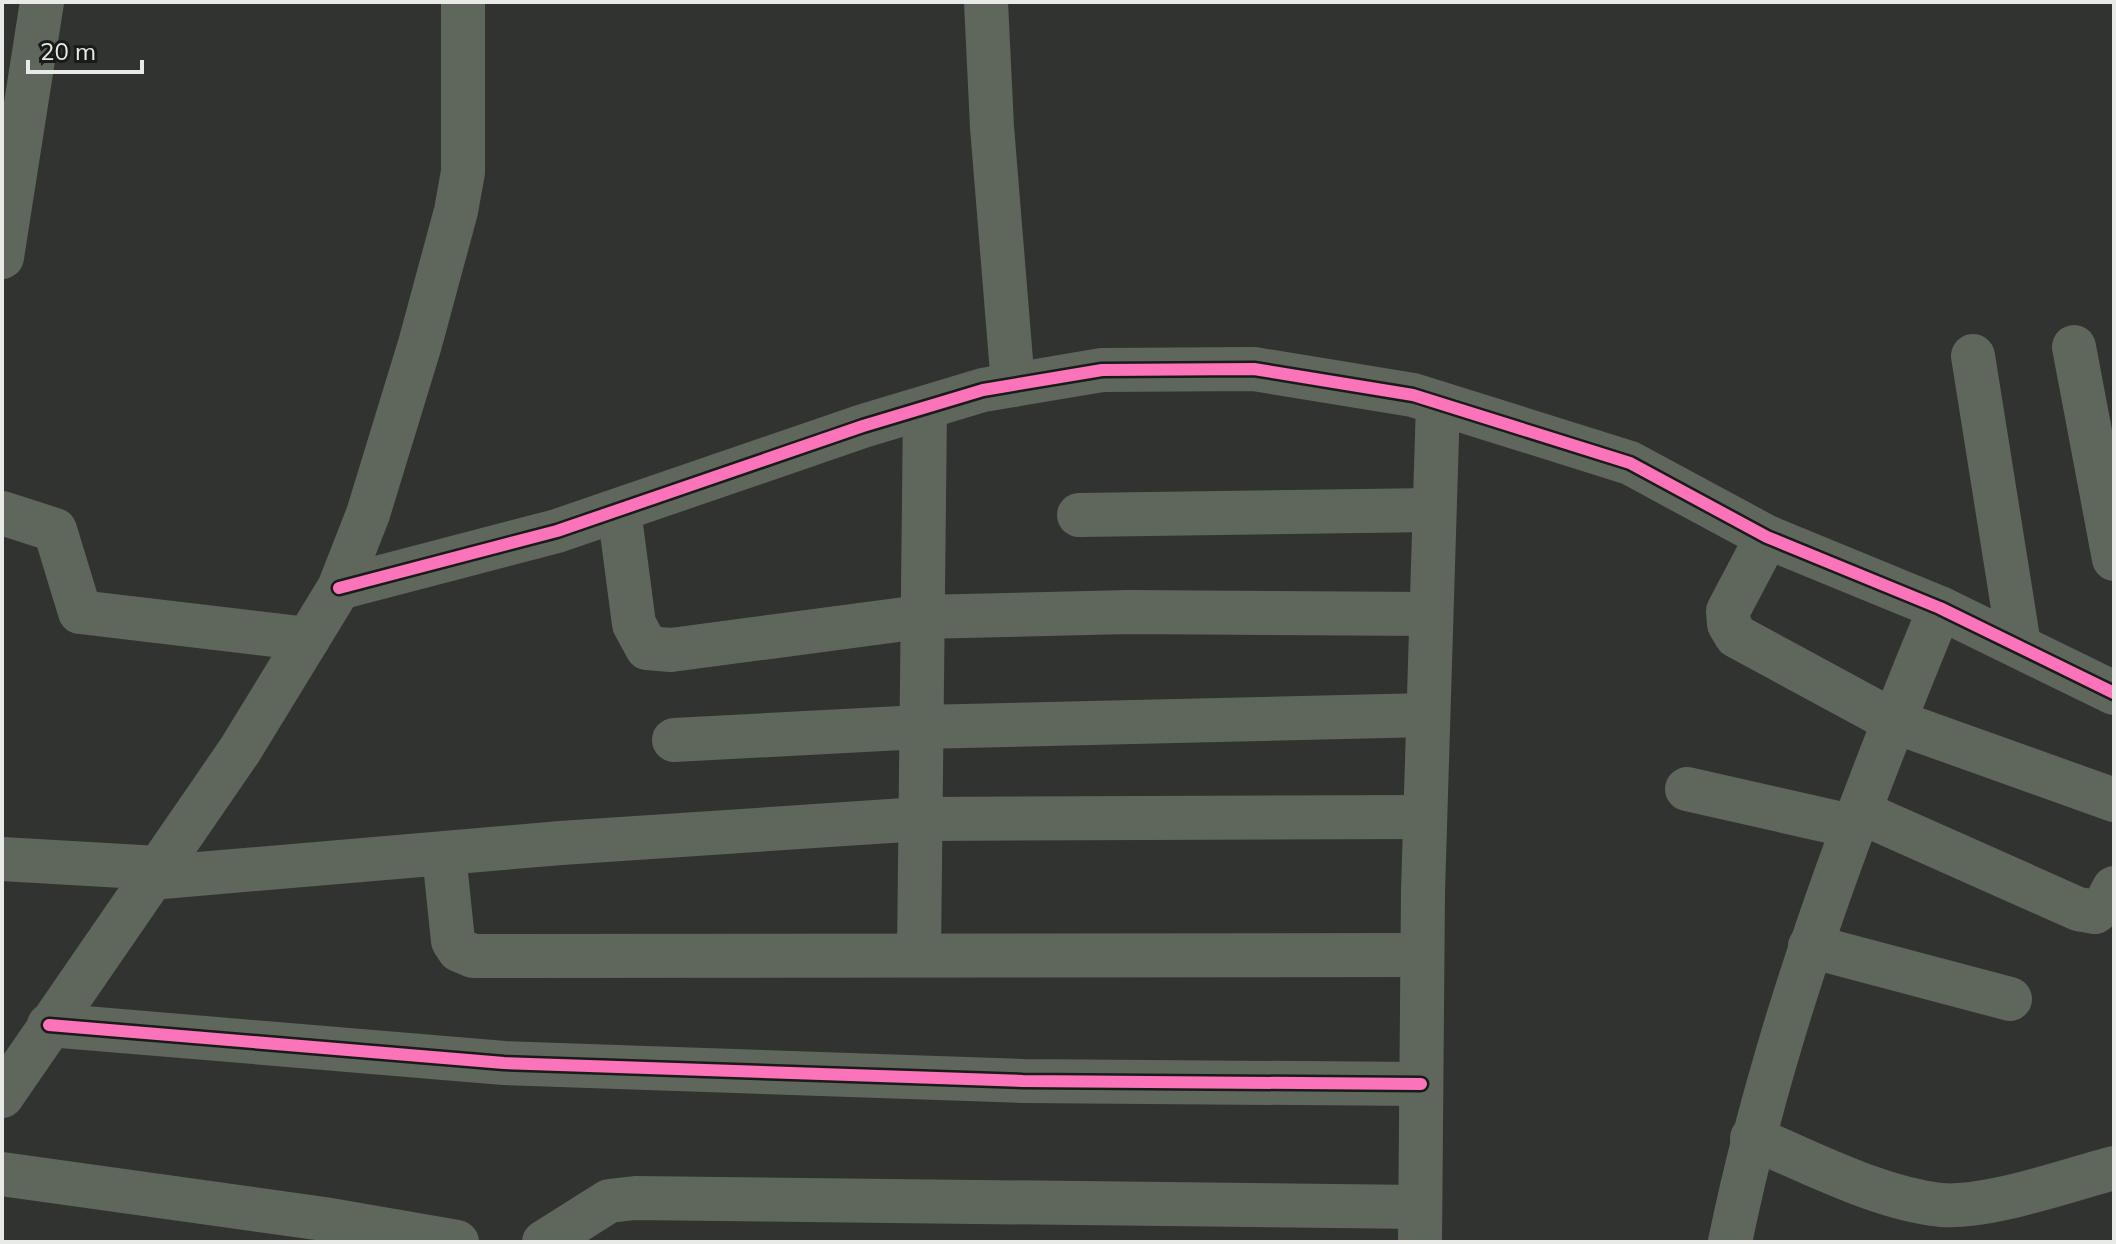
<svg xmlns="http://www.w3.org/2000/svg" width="2116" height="1244" viewBox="0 0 2116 1244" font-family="Mulish,sans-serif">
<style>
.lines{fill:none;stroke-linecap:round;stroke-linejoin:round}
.minor{stroke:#5f675d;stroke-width:44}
.cycleway-casing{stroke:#191b19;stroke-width:17}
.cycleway{stroke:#fb73b8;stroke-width:12}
</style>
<rect width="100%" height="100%" fill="#313330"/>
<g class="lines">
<g class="minor">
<path d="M986 2 992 127 1013 385"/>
<path d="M2 257 42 2"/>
<path d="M2074 347 2114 559"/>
<path d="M1973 356 2019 645"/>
<path d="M619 510 634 624 647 648 671 650 920 617 1128 612 1431 614"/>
<path d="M2 513 55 530 80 612 308 639"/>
<path d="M1079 515 1434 510"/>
<path d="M1767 537 1728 611 1729 624 1736 636 1893 721 2114 800"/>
<path d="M339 588 557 531 863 426 983 390 1102 370 1254 369 1413 395 1630 463 1767 537 1940 608 2114 693"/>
<path d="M674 740 920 727 1428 715"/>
<path d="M1687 789 1855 827"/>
<path d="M1860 812 2078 909 2095 912 2106 903 2114 888"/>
<path d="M444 854 453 941 459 950 473 956 1422 955"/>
<path d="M2 859 158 868"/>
<path d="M151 878 561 843 920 819 1425 817"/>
<path d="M1810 946 2010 999"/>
<path d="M919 955 925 408"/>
<path d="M49 1025 504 1063 1023 1081 1421 1084"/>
<path d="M2 1096 240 750 339 588 368 514 420 344 456 211 463 172V2"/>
<path d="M1752 1138C1811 1162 1877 1198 1941 1205 1988 1209 2067 1180 2114 1168"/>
<path d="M2 1174 324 1219 457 1242"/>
<path d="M544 1242 609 1201 635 1198 1420 1207"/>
<path d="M1420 1242 1423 891 1438 403"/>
<path d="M1730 1242C1775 1023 1855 814 1940 608"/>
</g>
<g class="cycleway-casing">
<g id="cycleway">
<path d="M339 588 557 531 863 426 983 390 1102 370 1254 369 1413 395 1630 463 1767 537 1940 608 2114 693"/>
<path d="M49 1025 504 1063 1023 1081 1421 1084"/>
</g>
</g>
<use href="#cycleway" class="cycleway"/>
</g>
<rect width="2116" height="1244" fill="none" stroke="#e7eae6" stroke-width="8"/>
<path d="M28 60v12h114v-12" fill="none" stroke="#e7eae6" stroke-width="4"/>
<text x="40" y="60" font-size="24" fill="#e7eae6" stroke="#191b19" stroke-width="6" paint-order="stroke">20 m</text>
</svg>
